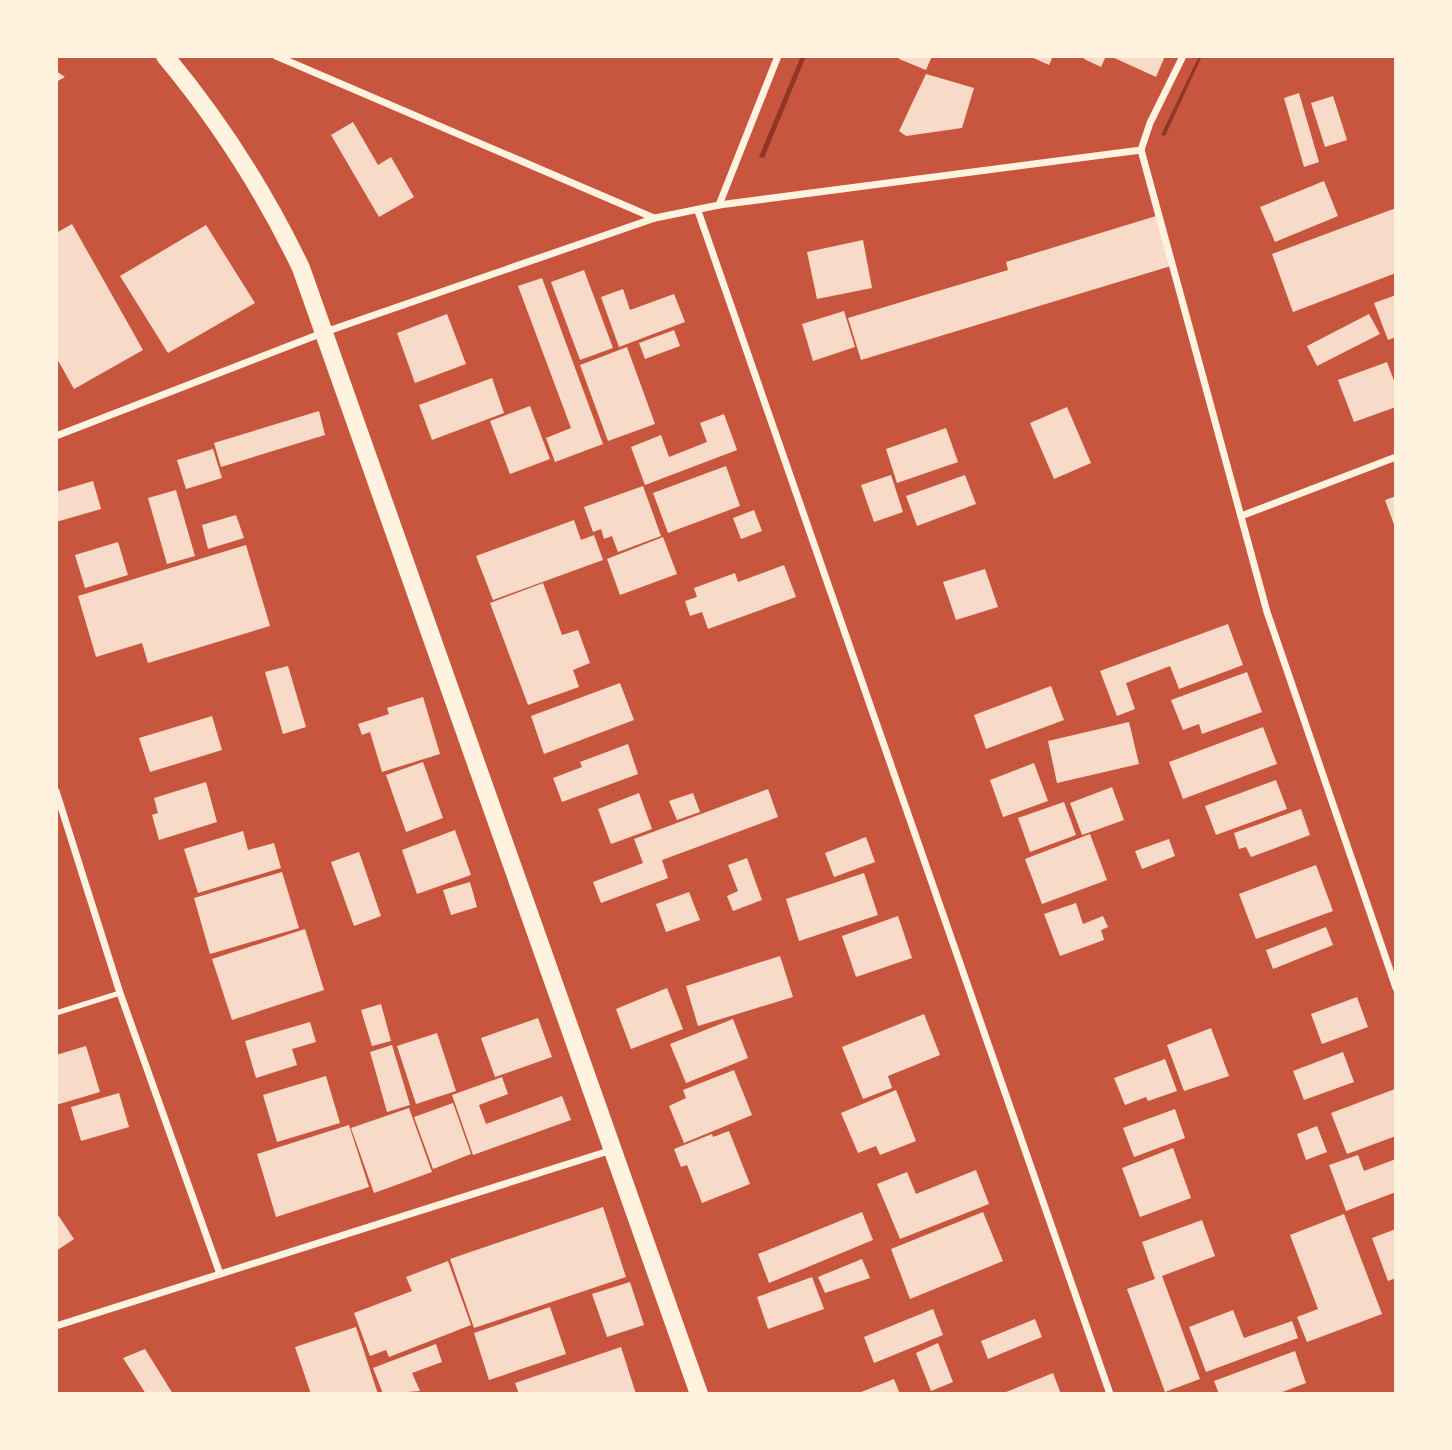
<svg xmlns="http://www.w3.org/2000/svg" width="1452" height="1450" viewBox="0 0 1452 1450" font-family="'Noto Sans',sans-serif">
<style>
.water{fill:#8f3625}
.building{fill:#f7dbc8}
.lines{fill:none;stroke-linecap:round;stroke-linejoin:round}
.service{stroke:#fff3e0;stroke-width:5}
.minor{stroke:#fff3e0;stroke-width:7}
.primary{stroke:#fff3e0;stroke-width:18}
</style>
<rect width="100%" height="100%" fill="#c8553d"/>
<g class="water">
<path d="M801 56H806L764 158 759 157Z"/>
<path d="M1199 56H1202L1165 136 1161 135Z"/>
</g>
<g class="building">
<path d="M900 56H932L926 70 899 59Z"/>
<path d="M1029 56H1053L1049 65Z"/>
<path d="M1085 56H1106L1101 67 1084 59Z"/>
<path d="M1110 56H1165L1156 77Z"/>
<path d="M56 71 65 77 56 82Z"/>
<path d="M926 74 974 88 962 128 906 136 899 131Z"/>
<path d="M1299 93 1319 162 1304 167 1284 98Z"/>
<path d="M1333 96 1347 140 1325 147 1311 103Z"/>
<path d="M353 122 378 165 391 157 414 197 379 217 331 135Z"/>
<path d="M1324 181 1338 216 1275 242 1260 207Z"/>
<path d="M1396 208V273L1293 312 1272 254Z"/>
<path d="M1156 216 1171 266 861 360 848 318 1008 270 1006 262Z"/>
<path d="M72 224 143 350 74 389 56 357V233Z"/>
<path d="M206 225 255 303 168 353 120 276Z"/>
<path d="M863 240 872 288 817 299 807 252Z"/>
<path d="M584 270 613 348 580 360 551 282Z"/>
<path d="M542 278 603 444 555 462 546 438 571 428 518 286Z"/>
<path d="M623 289 630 310 674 294 685 322 619 347 601 297Z"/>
<path d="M1396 295V337L1388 340 1374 303Z"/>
<path d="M844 311 855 347 813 361 802 324Z"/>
<path d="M447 314 466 364 415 383 397 333Z"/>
<path d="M1369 314 1380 334 1317 366 1307 346Z"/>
<path d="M674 330 680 346 645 359 639 343Z"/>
<path d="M627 347 655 424 608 441 580 365Z"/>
<path d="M1387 362 1396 386V407L1354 422 1338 380Z"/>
<path d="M492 378 504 413 432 440 419 405Z"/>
<path d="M530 406 550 459 510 474 490 421Z"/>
<path d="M1067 407 1091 463 1054 479 1030 423Z"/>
<path d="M319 411 325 435 221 467 214 443Z"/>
<path d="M724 414 737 450 645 485 631 447 661 435 669 457 707 442 700 423Z"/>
<path d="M946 428 958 462 897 483 886 449Z"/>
<path d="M213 449 222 478 186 489 177 460Z"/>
<path d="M726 466 740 506 668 533 653 493Z"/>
<path d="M891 475 903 512 874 522 861 485Z"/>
<path d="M965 475 976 504 917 526 906 496Z"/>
<path d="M93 481 101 509 56 522V492Z"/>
<path d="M643 486 661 536 618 552 612 536 604 539 601 529 593 532 584 507Z"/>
<path d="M176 490 195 556 167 564 148 498Z"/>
<path d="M1396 496V530L1385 500Z"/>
<path d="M754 510 762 531 741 539 733 518Z"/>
<path d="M236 515 244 538 208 549 202 525Z"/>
<path d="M574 520 581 540 594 535 603 560 493 600 476 556Z"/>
<path d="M663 537 677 574 620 595 607 559Z"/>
<path d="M118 542 128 575 85 588 75 555Z"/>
<path d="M246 545 270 626 148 663 142 643 96 657 78 596Z"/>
<path d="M784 565 796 597 708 629 702 612 690 616 685 601 697 597 694 588 735 573 738 582Z"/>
<path d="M985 569 998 607 956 620 943 582Z"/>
<path d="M543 583 562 635 578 630 590 663 573 670 579 687 528 705 490 603Z"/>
<path d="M1228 624 1243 665 1179 689 1170 666 1126 683 1135 709 1117 716 1100 671Z"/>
<path d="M288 666 306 727 283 734 265 672Z"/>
<path d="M1247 672 1262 712 1202 734 1199 724 1183 730 1171 700Z"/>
<path d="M620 683 634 720 544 754 531 716Z"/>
<path d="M1051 686 1064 720 986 749 974 715Z"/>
<path d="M423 697 440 754 382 772 370 732 362 735 358 724 389 714 387 708Z"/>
<path d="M212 716 222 750 150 772 139 738Z"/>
<path d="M1129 722 1139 764 1057 783 1048 741Z"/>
<path d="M1263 727 1277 764 1183 799 1169 762Z"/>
<path d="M628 744 638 774 562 802 553 778 582 767 580 762Z"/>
<path d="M423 762 443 818 406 832 386 775Z"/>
<path d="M1034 763 1048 801 1003 817 990 780Z"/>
<path d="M1276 780 1287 809 1216 835 1205 806Z"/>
<path d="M206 782 217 822 159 840 152 815 158 813 154 798Z"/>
<path d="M1112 787 1124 820 1082 835 1070 803Z"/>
<path d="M768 789 778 817 662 860 668 878 601 903 593 882 643 863 634 839Z"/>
<path d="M639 793 652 829 611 844 598 809Z"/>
<path d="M693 793 700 812 677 820 669 801Z"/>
<path d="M1064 802 1076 835 1030 852 1018 818Z"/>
<path d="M1301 809 1310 835 1251 857 1246 847 1239 849 1234 833Z"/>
<path d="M455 830 471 875 417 894 402 850Z"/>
<path d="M243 831 248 850 274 843 281 868 198 893 184 849Z"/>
<path d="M1090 834 1107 880 1042 904 1025 859Z"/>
<path d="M866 837 875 862 834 877 825 853Z"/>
<path d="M1169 839 1175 856 1142 869 1135 851Z"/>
<path d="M359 852 381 916 354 926 331 862Z"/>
<path d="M747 858 762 900 733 911 727 896 738 891 728 865Z"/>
<path d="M1316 865 1333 911 1256 939 1239 894Z"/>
<path d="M282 872 299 928 210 954 194 898Z"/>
<path d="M864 873 878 915 799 941 786 899Z"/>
<path d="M470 882 477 907 451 915 443 890Z"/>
<path d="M689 892 700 920 666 932 656 904Z"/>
<path d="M1076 903 1083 924 1103 916 1108 927 1101 930 1104 940 1060 956 1044 914Z"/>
<path d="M898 916 912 958 856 977 842 936Z"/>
<path d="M1326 927 1333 945 1273 969 1266 950Z"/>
<path d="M305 929 324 990 232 1020 212 959Z"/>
<path d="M780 956 793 997 698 1026 686 986Z"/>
<path d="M667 988 683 1029 631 1049 616 1009Z"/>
<path d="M1357 997 1368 1027 1322 1044 1311 1014Z"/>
<path d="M381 1004 391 1041 372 1046 361 1010Z"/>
<path d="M924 1014 940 1055 888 1076 892 1088 863 1099 842 1047Z"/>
<path d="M538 1018 552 1057 495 1077 481 1038Z"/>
<path d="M733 1019 748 1058 686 1083 670 1044Z"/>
<path d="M310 1022 316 1042 292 1049 297 1065 256 1078 245 1041Z"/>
<path d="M1211 1028 1229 1076 1184 1091 1167 1045Z"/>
<path d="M437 1033 456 1091 416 1104 397 1046Z"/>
<path d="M392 1045 410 1105 387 1112 370 1052Z"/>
<path d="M86 1046 100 1092 56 1105V1055Z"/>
<path d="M1343 1052 1354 1082 1304 1100 1293 1071Z"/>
<path d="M1165 1059 1177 1091 1148 1101 1146 1097 1125 1105 1114 1078Z"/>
<path d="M734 1070 752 1115 684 1143 669 1106 686 1098 683 1090Z"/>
<path d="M326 1076 340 1123 277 1142 263 1095Z"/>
<path d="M502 1077 508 1094 479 1105 486 1124 562 1096 571 1120 473 1155 452 1095Z"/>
<path d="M1395 1089 1396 1136 1347 1154 1331 1113Z"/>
<path d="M896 1090 916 1141 880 1155 876 1146 858 1153 841 1113Z"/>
<path d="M119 1093 129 1127 81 1141 71 1107Z"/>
<path d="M453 1103 471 1154 433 1169 414 1117Z"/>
<path d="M409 1108 432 1172 374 1193 351 1128Z"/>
<path d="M1175 1109 1185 1138 1134 1157 1123 1128Z"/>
<path d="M349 1125 369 1187 276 1217 257 1154Z"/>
<path d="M1317 1126 1327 1152 1306 1160 1297 1134Z"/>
<path d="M729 1131 750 1184 702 1203 687 1165 681 1167 674 1149 712 1134 713 1137Z"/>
<path d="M1173 1148 1191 1198 1140 1217 1122 1168Z"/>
<path d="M1358 1155 1364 1171 1396 1159V1192L1346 1211 1329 1165Z"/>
<path d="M976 1170 989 1204 900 1239 877 1184 907 1172 916 1194Z"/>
<path d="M603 1207 626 1277 474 1328 450 1259Z"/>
<path d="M56 1212 74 1239 56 1251Z"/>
<path d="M862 1212 873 1240 769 1283 758 1254Z"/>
<path d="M983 1212 1003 1261 910 1299 891 1249Z"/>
<path d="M1344 1214 1382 1314 1307 1342 1297 1317 1318 1309 1290 1235Z"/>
<path d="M1202 1220 1215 1256 1162 1276 1200 1379 1165 1392 1127 1289 1155 1279 1142 1242Z"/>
<path d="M1396 1229V1278L1388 1281 1372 1238Z"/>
<path d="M862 1259 870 1278 825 1293 818 1277Z"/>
<path d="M448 1261 471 1325 389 1357 386 1350 370 1356 354 1313 412 1291 406 1277Z"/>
<path d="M812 1277 824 1309 768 1329 757 1297Z"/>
<path d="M630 1282 644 1325 607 1337 592 1294Z"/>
<path d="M550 1307 566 1354 489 1380 474 1333Z"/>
<path d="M933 1309 943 1335 874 1363 864 1337Z"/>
<path d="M1233 1310 1244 1338 1292 1321 1298 1338 1206 1372 1189 1327Z"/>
<path d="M1035 1319 1042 1337 988 1359 981 1341Z"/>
<path d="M356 1327 378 1394H311L295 1347Z"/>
<path d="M938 1343 953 1382 931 1391 916 1353Z"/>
<path d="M436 1344 442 1362 412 1373 420 1391 383 1394 373 1368Z"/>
<path d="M621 1347 636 1394H519L515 1383Z"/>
<path d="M145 1349 173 1394H146L123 1358Z"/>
<path d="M1295 1351 1306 1383 1277 1394H1219L1214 1381Z"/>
<path d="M1053 1373 1061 1394H1001Z"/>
<path d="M894 1379 900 1394H856Z"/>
</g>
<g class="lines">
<path class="service" d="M56 1013 120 993"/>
<g class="minor">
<path d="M276 56 654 218"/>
<path d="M1183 56 1150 123 1141 150 1267 612 1396 988"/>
<path d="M719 205 778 56"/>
<path d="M698 211 1110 1394"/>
<path d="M56 436 325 332 655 218 719 205 1141 150"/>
<path d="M1241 516 1396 457"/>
<path d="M56 791 120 993 220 1274"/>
<path d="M56 1326 612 1150"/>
</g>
<path class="primary" d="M165 56C220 122 264 191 301 268L699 1394"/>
</g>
<rect width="1452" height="1450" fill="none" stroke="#fff3e0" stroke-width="116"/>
</svg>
